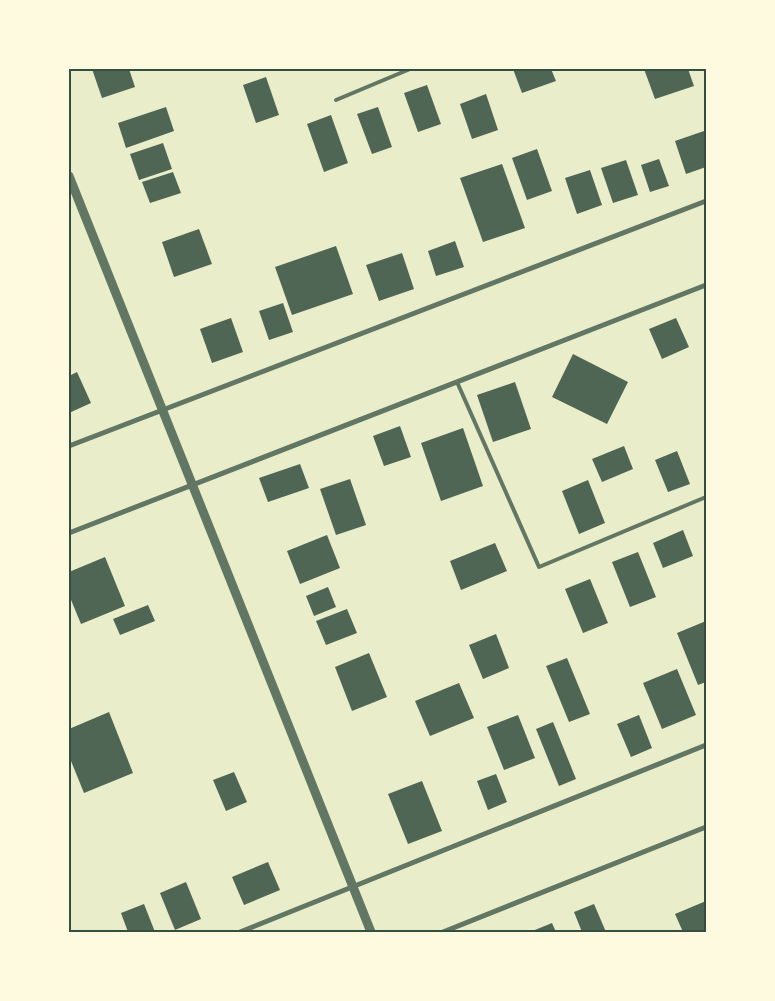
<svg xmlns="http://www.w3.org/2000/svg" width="775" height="1001" viewBox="0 0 775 1001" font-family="Literata,serif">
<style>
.building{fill:#4f6655}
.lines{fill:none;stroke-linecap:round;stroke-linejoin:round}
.service{stroke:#617663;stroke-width:4}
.minor{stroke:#617663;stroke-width:5}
.tertiary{stroke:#617663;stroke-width:9}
.neatline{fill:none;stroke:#344e41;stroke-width:2}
</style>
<rect width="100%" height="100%" fill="#e9edc9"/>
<g class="building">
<path d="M92 69H129L135 87 102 98Z"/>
<path d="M513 69H551L556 81 522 93Z"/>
<path d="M644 69H688L694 86 655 99Z"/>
<path d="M266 77 279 115 256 123 243 85Z"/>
<path d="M427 85 441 124 418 132 404 93Z"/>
<path d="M486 94 498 130 472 139 460 104Z"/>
<path d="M166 107 174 131 126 148 118 123Z"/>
<path d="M378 107 392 147 372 154 357 114Z"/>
<path d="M331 115 348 163 324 172 307 124Z"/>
<path d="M704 131 706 136V167L686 174 675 141Z"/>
<path d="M163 143 172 169 139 180 130 154Z"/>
<path d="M537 149 552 191 527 200 512 158Z"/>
<path d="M659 159 669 186 650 192 641 165Z"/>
<path d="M626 160 638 195 613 203 601 168Z"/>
<path d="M502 164 525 228 483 242 460 178Z"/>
<path d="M590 170 602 205 577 214 565 178Z"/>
<path d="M173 172 181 193 150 203 142 182Z"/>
<path d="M199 229 212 264 174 277 162 242Z"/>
<path d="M455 241 464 267 436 276 428 251Z"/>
<path d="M336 246 353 294 292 315 275 267Z"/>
<path d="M402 253 414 289 379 301 366 265Z"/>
<path d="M283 303 293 332 269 340 259 311Z"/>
<path d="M231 318 243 352 212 363 200 329Z"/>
<path d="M676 318 689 347 662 359 649 329Z"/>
<path d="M573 354 628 382 607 424 552 397Z"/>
<path d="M77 372 91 403 69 413V376Z"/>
<path d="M515 382 531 429 493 442 477 395Z"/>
<path d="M400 426 411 457 384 466 373 436Z"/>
<path d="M463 428 483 486 441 501 421 443Z"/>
<path d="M624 446 633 469 602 482 592 459Z"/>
<path d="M677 451 690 484 668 492 655 460Z"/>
<path d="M300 464 309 488 268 502 259 478Z"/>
<path d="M350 479 366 525 336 535 320 489Z"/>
<path d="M588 480 605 523 579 534 562 491Z"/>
<path d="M683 530 693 556 663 568 653 543Z"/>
<path d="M327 535 340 568 300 584 287 551Z"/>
<path d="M495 543 507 571 461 590 450 561Z"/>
<path d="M638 552 656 597 630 607 612 562Z"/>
<path d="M105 557 125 606 81 624 69 595V572Z"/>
<path d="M590 579 608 623 583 633 565 589Z"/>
<path d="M328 587 336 607 314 616 306 596Z"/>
<path d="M148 605 155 621 120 635 113 619Z"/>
<path d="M347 609 357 633 326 645 316 621Z"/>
<path d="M706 621V682L698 685 677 633Z"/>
<path d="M496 634 509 668 483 679 469 645Z"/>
<path d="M369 653 387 697 352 711 335 667Z"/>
<path d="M567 658 590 714 569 722 546 666Z"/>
<path d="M677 669 696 715 662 729 643 683Z"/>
<path d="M459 683 474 718 430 736 415 701Z"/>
<path d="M109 712 133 773 84 793 69 756V729Z"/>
<path d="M518 715 535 758 504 770 487 727Z"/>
<path d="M639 715 652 748 631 757 617 724Z"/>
<path d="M553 722 576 779 559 786 536 729Z"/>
<path d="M234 772 247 802 226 811 213 780Z"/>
<path d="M496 774 507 802 488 810 477 781Z"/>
<path d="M422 781 442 831 408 844 388 794Z"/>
<path d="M268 862 280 890 244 905 232 877Z"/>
<path d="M186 882 201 919 175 930 160 893Z"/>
<path d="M706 901V932H683L675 914Z"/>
<path d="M144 904 155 932H128L121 913Z"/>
<path d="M594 904 606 932H582L574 912Z"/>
<path d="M552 923 556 932H530Z"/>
</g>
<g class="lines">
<g class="service">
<path d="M336 100 410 69"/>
<path d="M457 382 539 567 706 497"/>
</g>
<g class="minor">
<path d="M69 446 706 201"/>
<path d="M69 533 706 285"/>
<path d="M240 932 706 745"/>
<path d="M443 932 706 827"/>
</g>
<path class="tertiary" d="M69 176 371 932"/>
</g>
<rect width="775" height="1001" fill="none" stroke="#fefae0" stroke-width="140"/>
<rect x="70" y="70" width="635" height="861" class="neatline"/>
</svg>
